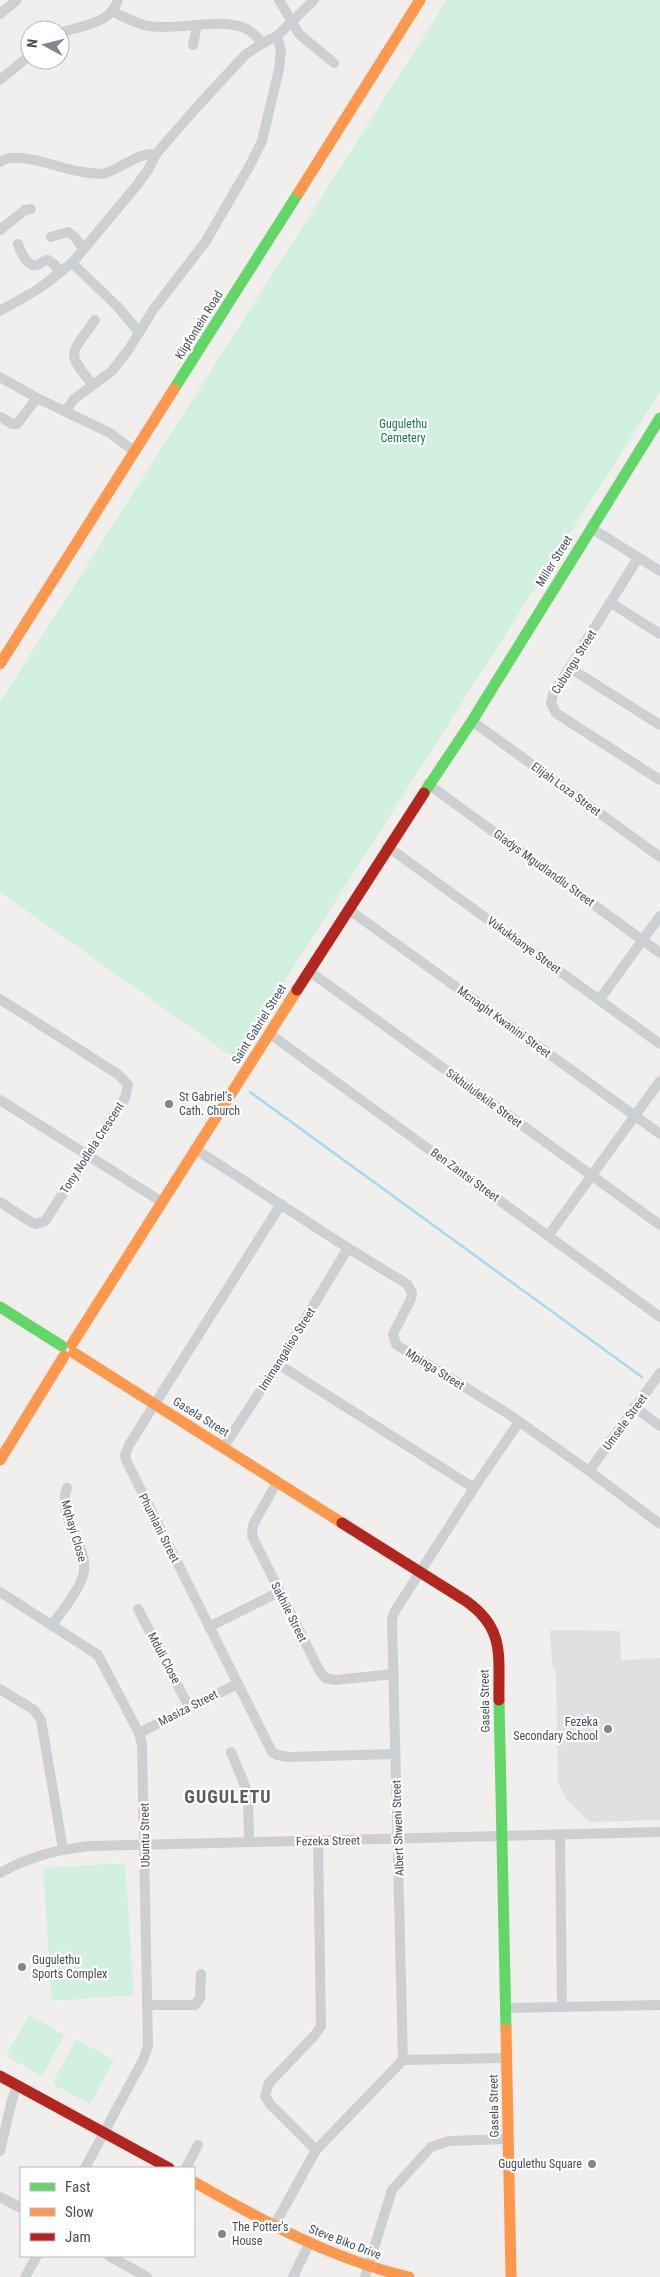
<svg xmlns="http://www.w3.org/2000/svg" width="660" height="2277" viewBox="0 0 660 2277" font-family="'Roboto Condensed',sans-serif">
<style>
.education{fill:#e1e0e0}
.green{fill:#d2f0df}
.lines{fill:none;stroke-linecap:round;stroke-linejoin:round}
.stream{stroke:#a5daef;stroke-width:2.5}
.street{stroke:#ccd0d3;stroke-width:10}
.fast{stroke:#63d668;stroke-width:11}
.slow{stroke:#ff974d;stroke-width:11}
.jam{stroke:#b3261e;stroke-width:11}
.poi-dot{fill:#81878f;stroke:#fff;stroke-width:2}
.labels{text-anchor:middle;stroke-width:4.5;stroke-linejoin:round;paint-order:stroke}
.street-label{font-size:12px;fill:#454f5c;stroke:#fff}
.park-label{font-size:12px;fill:#138051;stroke:#fff}
.poi-label{font-size:12px;fill:#454f5c;stroke:#fff;text-anchor:start}
.district-label{font-size:18px;font-weight:bold;letter-spacing:1px;fill:#5a5d63;stroke:#fff}
</style>
<rect width="100%" height="100%" fill="#f0efee"/>
<path class="education" d="M550 1630 620 1631 621 1660 660 1658V1820L589 1822 567 1800 558 1783 556 1675 552 1663Z"/>
<g class="green">
<path d="M447 0H660V392L235 1059 0 892V702Z"/>
<path d="M125 1863 134 1995 52 2001 43 1868Z"/>
<path d="M29 2015 64 2035 42 2076 6 2056Z"/>
<path d="M76 2039 114 2060 90 2104 52 2084Z"/>
</g>
<g class="lines">
<path class="stream" d="M250 1092 642 1377"/>
<g class="street">
<path d="M279 0 299 34 334 63"/>
<path d="M113 12C125 17 136 24 149 26 179 31 217 17 245 28 252 31 258 38 263 43"/>
<path d="M0 14 17 0"/>
<path d="M60 33C82 25 110 25 118 0"/>
<path d="M193 45 197 25"/>
<path d="M0 80 30 55"/>
<path d="M0 162C18 149 61 170 83 172 89 173 99 175 106 173 124 167 136 153 156 154"/>
<path d="M0 230 25 210 31 209"/>
<path d="M51 237 68 232 75 237 83 249"/>
<path d="M18 244C20 250 27 268 37 265 41 264 43 260 48 260L55 265 59 273"/>
<path d="M72 263 117 306 139 332"/>
<path d="M0 311 40 288 72 263 137 185 148 170 156 154 196 108 245 55 263 43 277 36 314 0"/>
<path d="M0 377 37 398 110 433 134 451"/>
<path d="M92 384C64 350 72 354 95 320"/>
<path d="M65 412 74 399 112 371 129 349 153 310 206 241 250 165 262 141 279 69 281 51 277 36"/>
<path d="M1 417 12 424H17L37 398"/>
<path d="M591 528 660 571"/>
<path d="M638 558 553 694 551 703 556 713 660 780"/>
<path d="M611 603 660 634"/>
<path d="M570 668 660 725"/>
<path d="M472 721 660 857"/>
<path d="M428 784 660 953"/>
<path d="M388 847 660 1044"/>
<path d="M348 909 660 1134"/>
<path d="M309 971 660 1225"/>
<path d="M0 999 119 1075 128 1085 125 1098 45 1221 36 1224 31 1222 0 1202"/>
<path d="M600 999 660 916"/>
<path d="M270 1034 660 1317"/>
<path d="M0 1100 162 1202"/>
<path d="M195 1149 348 1248 407 1284 412 1293 411 1299 393 1334 396 1344 400 1347 510 1415 589 1471 660 1524"/>
<path d="M281 1204 129 1445 125 1455 126 1460 272 1752 277 1755 288 1757 395 1754"/>
<path d="M548 1236 660 1081"/>
<path d="M278 1364 474 1488"/>
<path d="M634 1407 660 1426"/>
<path d="M223 1448 278 1364 348 1248"/>
<path d="M589 1471 660 1373"/>
<path d="M277 1482 253 1525 252 1536 319 1670 325 1678 335 1680 394 1674"/>
<path d="M0 1592 98 1655 139 1733 142 1744 148 2046 144 2058 85 2168"/>
<path d="M138 1609 189 1707"/>
<path d="M52 1625C62 1611 82 1587 84 1571 88 1543 55 1516 67 1488"/>
<path d="M209 1627 279 1592"/>
<path d="M0 1689 34 1710 41 1720 63 1849"/>
<path d="M139 1733 237 1684"/>
<path d="M231 1752 248 1793 249 1842"/>
<path d="M560 1834 562 2007"/>
<path d="M0 1873C28 1857 58 1849 90 1846L660 1832"/>
<path d="M147 2005H195L200 1998 201 1974"/>
<path d="M506 2008 660 2005"/>
<path d="M403 2060 506 2058"/>
<path d="M316 2150 270 2104 265 2096 269 2083 315 2035 321 2026 318 1841"/>
<path d="M0 2151 12 2100 17 2085"/>
<path d="M186 2168 198 2145"/>
<path d="M0 2197 21 2208"/>
<path d="M274 2226 316 2150 403 2060 392 1619 395 1611 474 1488 519 1422"/>
<path d="M109 2256 147 2277"/>
<path d="M25 2277 37 2256"/>
<path d="M293 2277 309 2244"/>
<path d="M365 2277 392 2190 431 2147 449 2141 508 2139"/>
</g>
<g class="fast">
<path d="M174 389 299 192"/>
<path d="M424 793 472 721 660 418"/>
<path d="M0 1307 62 1346"/>
<path d="M499 1700 506 2029"/>
</g>
<g class="slow">
<path d="M299 192 420 0"/>
<path d="M0 664 174 389"/>
<path d="M72 1344 297 990"/>
<path d="M74 1353 342 1523"/>
<path d="M0 1460 64 1356"/>
<path d="M506 2029 511 2277"/>
<path d="M194 2182C263 2221 331 2259 409 2277"/>
</g>
<g class="jam">
<path d="M297 990 424 793"/>
<path d="M342 1523 466 1601C506 1629 498 1657 499 1700"/>
<path d="M0 2076 169 2168"/>
</g>
</g>
<g class="poi-dot">
<circle cx="169" cy="1104" r="5"/>
<circle cx="608" cy="1729" r="5"/>
<circle cx="22" cy="1967" r="5"/>
<circle cx="592" cy="2164" r="5"/>
<circle cx="222" cy="2234" r="5"/>
</g>
<g class="labels">
<g class="street-label">
<text transform="translate(199 325) rotate(-58)" y="4">Klipfontein Road</text>
<text transform="translate(554 561) rotate(-58)" y="4">Miller Street</text>
<text transform="translate(574 662) rotate(-58)" y="4">Cubungu Street</text>
<text transform="translate(566 789) rotate(36)" y="4">Elijah Loza Street</text>
<text transform="translate(544 868) rotate(36)" y="4">Gladys Mgudlandlu Street</text>
<text transform="translate(524 945) rotate(36)" y="4">Vukukhanye Street</text>
<text transform="translate(504 1022) rotate(36)" y="4">Mcnaght Kwanini Street</text>
<text transform="translate(259 1024) rotate(-58)" y="4">Saint Gabriel Street</text>
<text transform="translate(484 1098) rotate(36)" y="4">Sikhululekile Street</text>
<text transform="translate(92 1148) rotate(-57)" y="4">Tony Nodlela Crescent</text>
<text transform="translate(465 1175) rotate(36)" y="4">Ben Zantsi Street</text>
<text transform="translate(287 1349) rotate(-58)" y="4">Imimangaliso Street</text>
<text transform="translate(435 1369) rotate(32)" y="4">Mpinga Street</text>
<text transform="translate(201 1417) rotate(32)" y="4">Gasela Street</text>
<text transform="translate(625 1422) rotate(-54)" y="4">Umsele Street</text>
<text transform="translate(159 1528) rotate(63)" y="4">Phumlani Street</text>
<text transform="translate(74 1531) rotate(74)" y="4">Mqhayi Close</text>
<text transform="translate(289 1612) rotate(63)" y="4">Sakhile Street</text>
<text transform="translate(164 1658) rotate(62)" y="4">Mduli Close</text>
<text transform="translate(485 1701) rotate(-91)" y="4">Gasela Street</text>
<text transform="translate(188 1708) rotate(-27)" y="4">Masiza Street</text>
<text transform="translate(398 1828) rotate(-92)" y="4">Albert Shweni Street</text>
<text transform="translate(145 1835) rotate(-91)" y="4">Ubuntu Street</text>
<text transform="translate(328 1841) rotate(-1)" y="4">Fezeka Street</text>
<text transform="translate(494 2106) rotate(-91)" y="4">Gasela Street</text>
<text transform="translate(345 2242) rotate(21)" y="4">Steve Biko Drive</text>
</g>
<g class="park-label">
<text x="403" y="428">Gugulethu<tspan x="403" dy="14">Cemetery</tspan></text>
</g>
<g class="poi-label">
<text x="179" y="1101">St Gabriel's<tspan x="179" dy="14">Cath. Church</tspan></text>
<text x="598" y="1726" text-anchor="end">Fezeka<tspan x="598" dy="14">Secondary School</tspan></text>
<text x="32" y="1964">Gugulethu<tspan x="32" dy="14">Sports Complex</tspan></text>
<text x="582" y="2168" text-anchor="end">Gugulethu Square</text>
<text x="232" y="2231">The Potter's<tspan x="232" dy="14">House</tspan></text>
</g>
<g class="district-label">
<text x="228" y="1803">GUGULETU</text>
</g>
</g>
<rect x="20" y="2167" width="175" height="90" fill="#ffffff" stroke="#b5b9be"/>
<rect x="30" y="2183" width="25" height="8" fill="#63d668" stroke="#b5b9be"/>
<text x="65" y="2192" font-size="15" fill="#454f5c">Fast</text>
<rect x="30" y="2208" width="25" height="8" fill="#ff974d" stroke="#b5b9be"/>
<text x="65" y="2217" font-size="15" fill="#454f5c">Slow</text>
<rect x="30" y="2233" width="25" height="8" fill="#b3261e" stroke="#b5b9be"/>
<text x="65" y="2242" font-size="15" fill="#454f5c">Jam</text>
<g transform="translate(45 45) rotate(277)"><circle r="24" fill="#ffffff" stroke="#b5b9be"/>
<path d="M0-4L9 19L0 12L-9 19Z" fill="#81878f"/>
<text y="-8" font-size="14" font-weight="bold" text-anchor="middle" fill="#454f5c">N</text>
</g>
</svg>
